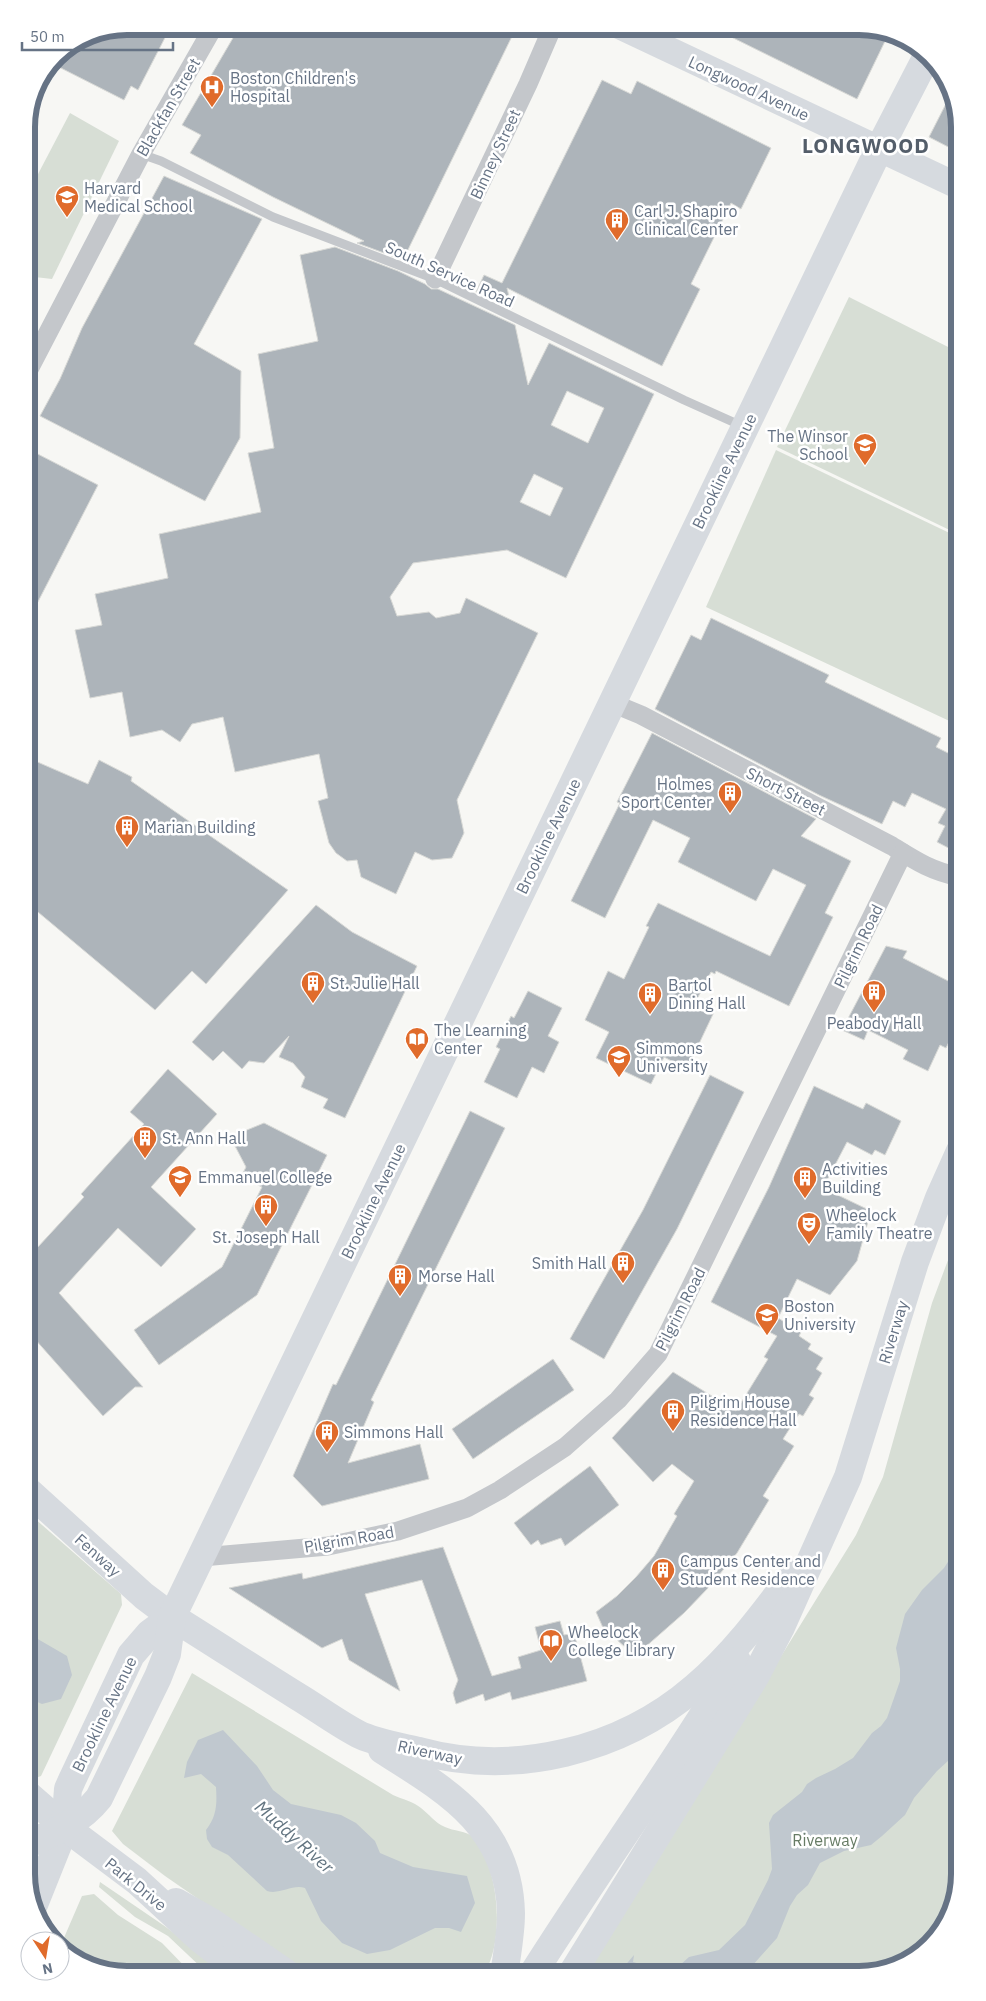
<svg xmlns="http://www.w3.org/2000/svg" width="986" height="2001" viewBox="0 0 986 2001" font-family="'IBM Plex Sans',sans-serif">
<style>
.green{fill:#d7ded5}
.water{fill:#c0c8cf}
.building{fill:#adb4ba;stroke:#d8d9d6;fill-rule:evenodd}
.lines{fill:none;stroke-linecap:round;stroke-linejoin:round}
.lane{stroke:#c4c7cb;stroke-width:9}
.street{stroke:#c4c7cb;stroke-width:19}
.secondary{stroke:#d6dadf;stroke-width:26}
.primary{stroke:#d6dadf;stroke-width:28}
.highway{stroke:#d6dadf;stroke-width:28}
.labels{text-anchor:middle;stroke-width:5;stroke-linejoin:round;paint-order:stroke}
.poi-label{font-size:16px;fill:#667385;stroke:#fff;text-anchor:start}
.street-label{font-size:16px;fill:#667385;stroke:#fff}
.park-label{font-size:16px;fill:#677c65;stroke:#fff}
.water-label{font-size:18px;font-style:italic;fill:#627480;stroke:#fff}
.district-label{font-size:21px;font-weight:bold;letter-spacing:1px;fill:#545e6a;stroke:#fff}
.rim{fill:none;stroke:#667385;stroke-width:6}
</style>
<rect width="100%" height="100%" fill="#f7f7f4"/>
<g class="green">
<path d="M70 113 119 141 52 279 26 276V197Z"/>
<path d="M849 297 960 353V535L777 447Z"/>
<path d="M776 450 960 538V721L958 725 706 607Z"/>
<path d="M960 1228V1875L943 1930 898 1967 859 1975H584L856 1535 883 1477 932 1303Z"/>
<path d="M26 1511 121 1594 122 1605 41 1776 33 1779 26 1775Z"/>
<path d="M192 1673 393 1795C402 1799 414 1802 421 1808 429 1814 435 1823 445 1827 453 1831 467 1831 473 1837 499 1865 506 1943 483 1975H308L165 1876 123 1844 112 1831Z"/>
<path d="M100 1882 166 1927 229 1975H212L205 1971 168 1936 135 1917 99 1887Z"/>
<path d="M94 1894 118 1915 162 1943 193 1975H120L66 1954 60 1947 82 1896Z"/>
</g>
<g class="water">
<path d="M960 1543V1750L937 1771 914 1798 905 1815 882 1836 871 1845 844 1851 820 1863 808 1885 797 1895 790 1906 777 1938 744 1975H617L634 1955 633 1962 650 1967 679 1966 689 1957 719 1950 745 1925 768 1880 772 1869 769 1823 773 1815 802 1792 807 1784 816 1778 835 1769 853 1758 872 1733 881 1726 887 1718 900 1681V1669L896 1648 905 1614 922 1590 944 1568Z"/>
<path d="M26 1625 36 1638 67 1656 72 1675 61 1699 42 1704 26 1697Z"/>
<path d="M223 1730 257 1766 273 1790 291 1804 341 1815 356 1823 375 1841 380 1853 413 1867 467 1876 475 1903 461 1932 449 1928H435L390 1950 367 1954 342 1943 321 1921 305 1888C292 1884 280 1895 267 1891L228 1855 212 1847 207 1839 206 1830C217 1816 217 1804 216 1787L201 1774 184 1778 187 1762 198 1740Z"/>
</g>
<g class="building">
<path d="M127 26H171L138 90 131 86 124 100 51 63 56 55 88 34Z"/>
<path d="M240 26H517L403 260 357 243 364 241 273 197 190 153 201 135 182 125Z"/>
<path d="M709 26H866L888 35 857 99Z"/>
<path d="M602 80 631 94 637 81 771 148 741 209 731 203 691 284 700 289 662 366 507 288 512 309 476 292 484 275 502 283Z"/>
<path d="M953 90 960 127V153L929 137Z"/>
<path d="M164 176 262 219 194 344 241 371 240 438 205 501 40 416 60 379 82 328Z"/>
<path d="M335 247 398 271 425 284 431 289H438L515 325 528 385 549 343 654 394 566 578 507 550 413 563 390 597 397 616 429 612 436 618 460 613 466 598 538 633 457 800 464 833 452 858 432 860 415 852 396 894 361 877 357 860 347 861 336 853 329 843 318 801 328 798 319 754 235 772 223 717 192 724 180 742 162 730 130 737 122 692 90 698 75 630 102 625 95 594 168 578 159 534 261 512 248 453 274 448 258 354 318 341 300 255ZM567 391 604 408 588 443 551 425ZM534 474 563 488 550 516 520 502Z"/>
<path d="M26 448 98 485 26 625Z"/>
<path d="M711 618 829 675 825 682 941 738 936 747 960 759V854L937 842 945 826 938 823 946 809 912 793 905 807 893 801 882 824 819 795 655 709 691 635 701 640Z"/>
<path d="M652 733 816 819 801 836 851 861 825 913 833 917 789 1006 716 971 715 974 711 972 696 1001 715 1010 687 1069 664 1057 651 1084 596 1058 609 1032 585 1020 608 971 624 979 649 927 646 926 658 903 770 956 806 885 773 869 756 901 678 862 690 838 653 820 605 918 571 901 620 803 617 802Z"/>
<path d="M26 757 88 784 99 760 132 777 131 781 288 890 206 984 192 971 155 1010 26 902Z"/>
<path d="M316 905 352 932 417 966 345 1118 323 1108 328 1099 301 1087 305 1077 293 1063 279 1057 289 1036 264 1063 249 1061 242 1069 223 1051 213 1061 192 1042Z"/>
<path d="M886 946 907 951 903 958 960 987V1019L946 1048 940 1045 928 1071 903 1059 908 1050 868 1030 864 1040 842 1030Z"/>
<path d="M528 991 562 1008 548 1036 559 1042 544 1073 532 1067 517 1098 484 1082 500 1049 496 1047 511 1016 514 1018Z"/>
<path d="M168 1069 217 1114 151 1187 196 1229 161 1267 118 1228 59 1293 143 1387H135L103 1416 26 1329V1260L84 1197 81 1194 144 1124 130 1112Z"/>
<path d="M710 1075 744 1092 677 1229 604 1359 570 1339 643 1210Z"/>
<path d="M814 1086 863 1109 866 1103 901 1121 885 1155 875 1150 872 1155 847 1142 823 1188 871 1211 857 1261 830 1295 797 1279 778 1318 801 1332 799 1336 811 1344 808 1349 823 1358 816 1369 822 1373 809 1395 814 1398 803 1416 799 1414 783 1439 794 1446 763 1496 769 1500 737 1553 709 1587 684 1613 635 1656 606 1630H604L596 1612 617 1596 636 1577 654 1556 677 1516 674 1514 694 1481 672 1464 653 1482 612 1438 673 1372 736 1411 768 1359 764 1357 777 1336 711 1302 769 1187Z"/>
<path d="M470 1111 505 1128 371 1400 374 1402 348 1463 420 1444 429 1479 322 1506 293 1476 333 1384 336 1385Z"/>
<path d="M264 1123 327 1155 257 1295 159 1365 134 1330 222 1267 262 1187 241 1177 246 1167 235 1146 242 1132Z"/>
<path d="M553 1359 574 1390 473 1459 452 1429Z"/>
<path d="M590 1466 619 1505 565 1546 561 1538 541 1545 538 1540 531 1545 514 1523Z"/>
<path d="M443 1547 492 1676 521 1668 518 1657 541 1650 535 1627 560 1621 564 1635 574 1633 587 1681 512 1700 510 1692 485 1701 483 1694 456 1704 453 1693 458 1680 422 1580 365 1594 400 1691 349 1660 342 1639 322 1648 229 1588 302 1573 303 1579Z"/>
</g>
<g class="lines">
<path class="lane" d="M141 154 161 161 273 217 435 279 684 400 742 426"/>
<g class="street">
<path d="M435 279 528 84 553 26"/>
<path d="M26 375 141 154 214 26"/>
<path d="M612 703 641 715 892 846C916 861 931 871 960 877"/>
<path d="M202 1557 328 1546 398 1531 467 1508 500 1490 565 1447 618 1400 658 1354 903 853"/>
</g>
<path class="secondary" d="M619 26 960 187"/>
<g class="primary">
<path d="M26 1489 144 1596 172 1617"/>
<path d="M26 1793 65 1827 33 1907"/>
</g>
<g class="highway">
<path d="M172 1617C214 1643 255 1670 297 1696 317 1708 337 1723 358 1734 373 1742 402 1747 419 1751 514 1777 621 1751 695 1687 733 1655 764 1613 794 1573"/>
<path d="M382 1750C447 1791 509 1826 511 1913 511 1934 507 1954 504 1975"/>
<path d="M65 1827 68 1789 72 1780 131 1655 150 1633 172 1617"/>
<path d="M65 1827 137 1881 199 1938 246 1975"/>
<path d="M26 1845C53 1833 80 1822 99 1798L158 1677 167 1654 172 1617 879 149 927 56"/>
<path d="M176 1902 213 1923 289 1975"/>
<path d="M532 1975C599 1869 672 1768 737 1661"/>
<path d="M571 1975 755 1677 781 1627 848 1477 915 1262 939 1198 960 1151"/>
</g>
</g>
<defs>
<g id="hospital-pin" transform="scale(1.25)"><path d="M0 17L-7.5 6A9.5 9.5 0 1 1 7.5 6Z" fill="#e06b2b" stroke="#fff"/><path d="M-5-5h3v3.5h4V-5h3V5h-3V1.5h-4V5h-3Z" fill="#fff"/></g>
<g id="university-pin" transform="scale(1.25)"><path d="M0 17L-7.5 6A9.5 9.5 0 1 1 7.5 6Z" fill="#e06b2b" stroke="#fff"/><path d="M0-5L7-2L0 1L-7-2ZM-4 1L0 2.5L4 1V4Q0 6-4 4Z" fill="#fff"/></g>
<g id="building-pin" transform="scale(1.25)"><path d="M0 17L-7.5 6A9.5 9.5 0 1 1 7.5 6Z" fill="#e06b2b" stroke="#fff"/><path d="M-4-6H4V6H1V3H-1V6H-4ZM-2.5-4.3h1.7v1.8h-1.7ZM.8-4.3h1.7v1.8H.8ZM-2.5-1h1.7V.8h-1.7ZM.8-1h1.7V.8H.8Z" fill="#fff"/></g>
<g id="school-pin" transform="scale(1.25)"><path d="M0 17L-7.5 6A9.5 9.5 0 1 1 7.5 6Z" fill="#e06b2b" stroke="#fff"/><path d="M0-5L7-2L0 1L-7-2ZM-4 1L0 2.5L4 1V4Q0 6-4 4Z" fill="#fff"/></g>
<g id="library-pin" transform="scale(1.25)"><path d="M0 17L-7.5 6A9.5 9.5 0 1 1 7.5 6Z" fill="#e06b2b" stroke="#fff"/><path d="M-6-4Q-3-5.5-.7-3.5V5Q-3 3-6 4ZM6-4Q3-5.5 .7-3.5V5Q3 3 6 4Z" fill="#fff"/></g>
<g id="theatre-pin" transform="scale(1.25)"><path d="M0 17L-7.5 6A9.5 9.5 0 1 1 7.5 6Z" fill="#e06b2b" stroke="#fff"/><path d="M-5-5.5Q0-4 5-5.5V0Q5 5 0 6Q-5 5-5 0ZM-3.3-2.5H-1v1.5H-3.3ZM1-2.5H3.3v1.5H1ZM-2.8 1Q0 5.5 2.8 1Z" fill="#fff"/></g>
</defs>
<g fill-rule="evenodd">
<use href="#hospital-pin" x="212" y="87"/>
<use href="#university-pin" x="67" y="197"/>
<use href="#building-pin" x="617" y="220"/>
<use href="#school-pin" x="865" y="445"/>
<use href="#building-pin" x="730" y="793"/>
<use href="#building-pin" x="127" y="827"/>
<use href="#building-pin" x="313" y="983"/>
<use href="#building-pin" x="874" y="992"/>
<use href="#building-pin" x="650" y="994"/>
<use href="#library-pin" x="417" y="1039"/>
<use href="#university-pin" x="619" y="1057"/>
<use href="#building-pin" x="145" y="1138"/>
<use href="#university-pin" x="180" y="1177"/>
<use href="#building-pin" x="805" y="1178"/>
<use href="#building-pin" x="266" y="1206"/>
<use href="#theatre-pin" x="809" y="1224"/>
<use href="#building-pin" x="623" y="1263"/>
<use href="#building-pin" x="400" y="1276"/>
<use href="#university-pin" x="767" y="1315"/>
<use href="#building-pin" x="673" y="1411"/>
<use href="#building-pin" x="327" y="1432"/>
<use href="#building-pin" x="663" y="1570"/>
<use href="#library-pin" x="551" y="1641"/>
</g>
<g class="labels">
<g class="poi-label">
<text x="230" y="84">Boston Children's<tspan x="230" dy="18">Hospital</tspan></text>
<text x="84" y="194">Harvard<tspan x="84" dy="18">Medical School</tspan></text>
<text x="634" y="217">Carl J. Shapiro<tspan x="634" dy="18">Clinical Center</tspan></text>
<text x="848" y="442" text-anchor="end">The Winsor<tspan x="848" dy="18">School</tspan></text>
<text x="712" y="790" text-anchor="end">Holmes<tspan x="712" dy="18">Sport Center</tspan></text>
<text x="144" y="833">Marian Building</text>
<text x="330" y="989">St. Julie Hall</text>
<text x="668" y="991">Bartol<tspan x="668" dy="18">Dining Hall</tspan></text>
<text x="874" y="1029" text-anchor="middle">Peabody Hall</text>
<text x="434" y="1036">The Learning<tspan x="434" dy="18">Center</tspan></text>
<text x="636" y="1054">Simmons<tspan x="636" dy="18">University</tspan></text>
<text x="162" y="1144">St. Ann Hall</text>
<text x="822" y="1175">Activities<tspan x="822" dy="18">Building</tspan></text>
<text x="198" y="1183">Emmanuel College</text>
<text x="826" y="1221">Wheelock<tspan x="826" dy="18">Family Theatre</tspan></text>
<text x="266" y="1243" text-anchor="middle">St. Joseph Hall</text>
<text x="606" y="1269" text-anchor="end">Smith Hall</text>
<text x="418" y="1282">Morse Hall</text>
<text x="784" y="1312">Boston<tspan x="784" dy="18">University</tspan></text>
<text x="690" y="1408">Pilgrim House<tspan x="690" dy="18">Residence Hall</tspan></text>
<text x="344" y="1438">Simmons Hall</text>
<text x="680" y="1567">Campus Center and<tspan x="680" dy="18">Student Residence</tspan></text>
<text x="568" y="1638">Wheelock<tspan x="568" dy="18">College Library</tspan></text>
</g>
<g class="street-label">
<text transform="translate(749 88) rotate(25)" y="6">Longwood Avenue</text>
<text transform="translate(168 107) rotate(-60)" y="6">Blackfan Street</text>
<text transform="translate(495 154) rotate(-65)" y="6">Binney Street</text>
<text transform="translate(450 274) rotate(24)" y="6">South Service Road</text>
<text transform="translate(724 471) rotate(-64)" y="6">Brookline Avenue</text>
<text transform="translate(786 791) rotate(27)" y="6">Short Street</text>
<text transform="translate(548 836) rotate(-64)" y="6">Brookline Avenue</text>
<text transform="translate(858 946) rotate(-64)" y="6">Pilgrim Road</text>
<text transform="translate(373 1201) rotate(-64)" y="6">Brookline Avenue</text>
<text transform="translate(680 1309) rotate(-63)" y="6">Pilgrim Road</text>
<text transform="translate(893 1332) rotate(-73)" y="6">Riverway</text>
<text transform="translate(349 1539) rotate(-10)" y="6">Pilgrim Road</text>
<text transform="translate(98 1555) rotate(42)" y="6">Fenway</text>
<text transform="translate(104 1714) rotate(-64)" y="6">Brookline Avenue</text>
<text transform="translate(430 1752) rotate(12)" y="6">Riverway</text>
<text transform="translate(136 1884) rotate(39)" y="6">Park Drive</text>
</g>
<g class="park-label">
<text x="825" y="1846">Riverway</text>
</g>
<g class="water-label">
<text transform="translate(294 1837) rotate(42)" y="6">Muddy River</text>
</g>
<g class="district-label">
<text x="866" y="153">LONGWOOD</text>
</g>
</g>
<path d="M0 0H986V2001H0ZM127 35H859A92 92 0 0 1 951 127V1874A92 92 0 0 1 859 1966H127A92 92 0 0 1 35 1874V127A92 92 0 0 1 127 35Z" fill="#fff" fill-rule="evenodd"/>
<path class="rim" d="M127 35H859A92 92 0 0 1 951 127V1874A92 92 0 0 1 859 1966H127A92 92 0 0 1 35 1874V127A92 92 0 0 1 127 35Z"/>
<g transform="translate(45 1956) rotate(168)"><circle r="24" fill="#ffffff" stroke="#c2c7ce"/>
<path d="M0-4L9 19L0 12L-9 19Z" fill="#e06b2b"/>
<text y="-8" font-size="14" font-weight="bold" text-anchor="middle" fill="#667385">N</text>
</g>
<path d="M22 42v8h151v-8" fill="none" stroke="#667385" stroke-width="2.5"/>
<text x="30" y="42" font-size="15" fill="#667385" stroke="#ffffff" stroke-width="4" paint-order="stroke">50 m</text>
</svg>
